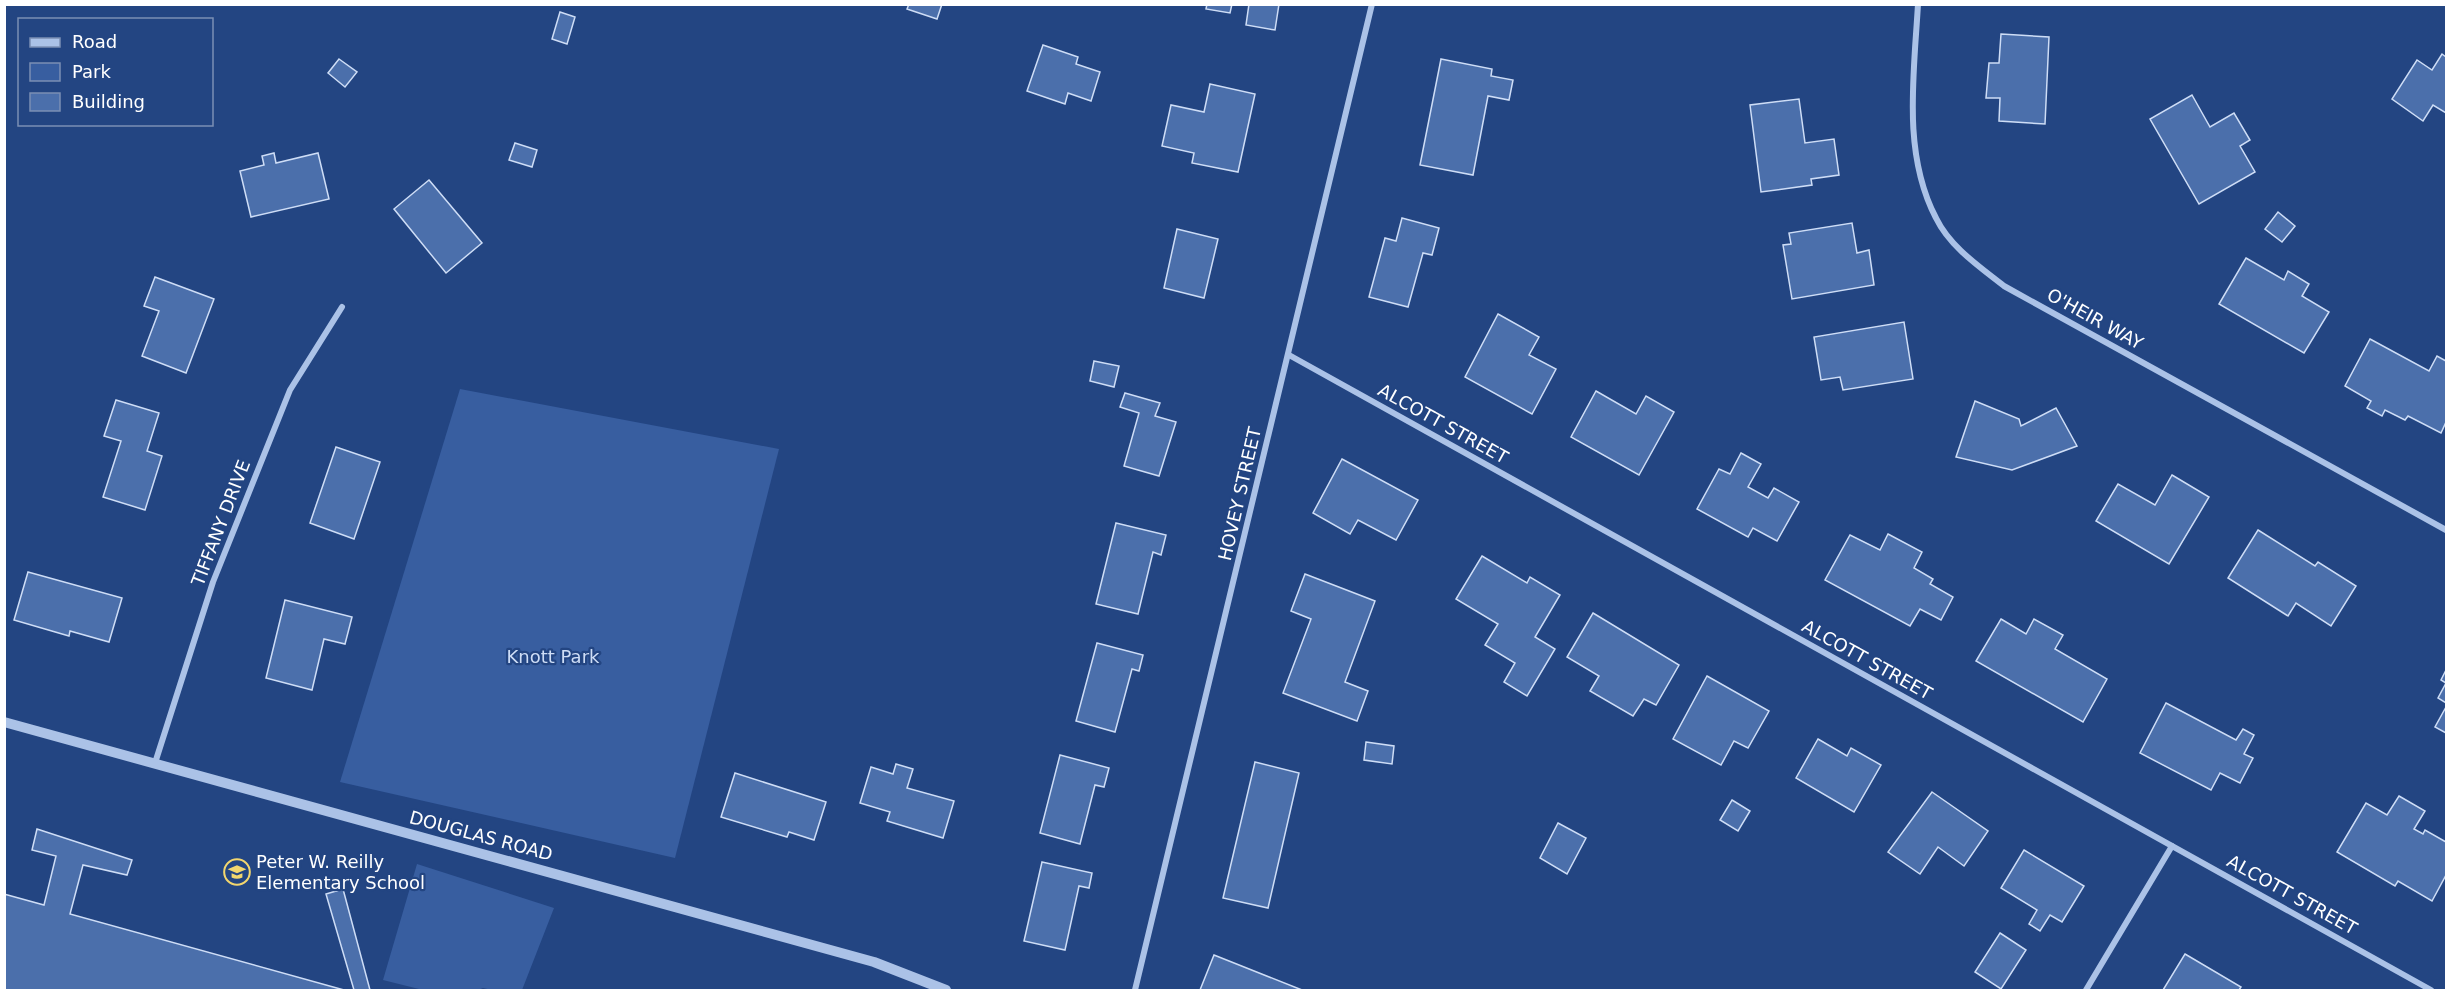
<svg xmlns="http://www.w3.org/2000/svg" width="2451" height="995" viewBox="0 0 2451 995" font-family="'DejaVu Sans',sans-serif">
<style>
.green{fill:#385ea0}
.building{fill:#4b6fab;stroke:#ceddf6;stroke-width:1.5}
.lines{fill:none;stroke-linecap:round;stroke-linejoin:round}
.minor{stroke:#abc2e7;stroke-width:6}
.tertiary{stroke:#abc2e7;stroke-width:10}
.labels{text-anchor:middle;stroke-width:4.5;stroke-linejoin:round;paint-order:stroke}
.street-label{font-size:18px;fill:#fff;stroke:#234582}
.park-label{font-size:18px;fill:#ceddf6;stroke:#234582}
.poi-label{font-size:18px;fill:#fff;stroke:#234582;text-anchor:start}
</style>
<rect width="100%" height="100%" fill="#234582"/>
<g class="green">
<path d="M460 389 779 449 675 858 340 782Z"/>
<path d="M417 864 554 908 522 990H492L483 988 478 990H423L383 980Z"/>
</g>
<g class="building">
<path d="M909 4H942L937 19 907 9Z"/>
<path d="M1207 4H1232L1230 13 1206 9Z"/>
<path d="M1249 4H1279L1275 30 1246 25Z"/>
<path d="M560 12 575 17 567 44 552 39Z"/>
<path d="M2001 34 2049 37 2045 124 1999 121 2000 98H1986L1989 63H1999Z"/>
<path d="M1043 45 1078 57 1076 64 1100 72 1091 101 1068 93 1065 104 1027 91Z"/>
<path d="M2442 54 2446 57V113L2433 105 2423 121 2392 99 2417 60 2432 70Z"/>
<path d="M339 59 357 72 345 87 328 73Z"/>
<path d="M1441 59 1492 69 1491 76 1513 80 1509 100 1488 96 1473 175 1420 165Z"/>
<path d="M1210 84 1255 94 1238 172 1192 163 1194 153 1162 146 1171 105 1204 112Z"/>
<path d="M2192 95 2210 127 2234 113 2250 140 2240 146 2255 172 2199 204 2150 119Z"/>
<path d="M1799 99 1805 143 1834 139 1839 175 1811 179 1812 185 1761 192 1750 105Z"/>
<path d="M515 143 537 150 532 167 509 160Z"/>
<path d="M274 153 276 163 318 153 329 199 251 217 240 171 264 165 262 156Z"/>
<path d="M429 180 482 243 446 273 394 209Z"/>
<path d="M2278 212 2295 226 2282 242 2265 229Z"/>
<path d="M1402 218 1439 228 1432 255 1423 253 1408 307 1369 297 1385 238 1396 241Z"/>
<path d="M1852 223 1857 253 1869 250 1874 285 1792 299 1783 245 1791 244 1789 233Z"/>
<path d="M1177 229 1218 239 1204 298 1164 288Z"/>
<path d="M2246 258 2284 280 2288 271 2309 284 2302 296 2329 312 2304 353 2219 304Z"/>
<path d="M155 277 214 299 186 373 142 356 159 311 144 306Z"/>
<path d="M1498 314 1539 337 1529 355 1556 369 1532 414 1465 377Z"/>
<path d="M1904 322 1913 379 1843 390 1840 377 1821 380 1814 337Z"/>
<path d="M2370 339 2429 371 2437 356 2446 361V422L2441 433 2408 416 2405 420 2385 410 2382 416 2367 408 2371 401 2345 386Z"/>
<path d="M1094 361 1119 366 1114 387 1090 381Z"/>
<path d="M1596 391 1636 414 1646 396 1674 412 1639 475 1571 437Z"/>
<path d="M1125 393 1160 403 1155 416 1176 422 1159 476 1124 466 1139 413 1120 407Z"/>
<path d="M116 400 159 413 147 451 162 456 145 510 103 497 121 441 104 436Z"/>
<path d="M1975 401 2019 419 2021 426 2056 408 2077 446 2012 470 1956 457Z"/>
<path d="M336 447 380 462 354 539 310 523Z"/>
<path d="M1741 453 1761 464 1748 487 1768 498 1774 488 1799 502 1777 541 1753 528 1748 537 1697 509 1719 469 1730 474Z"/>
<path d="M1342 459 1418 500 1396 540 1358 520 1350 534 1313 513Z"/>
<path d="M2172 475 2209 497 2169 564 2096 521 2118 484 2155 505Z"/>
<path d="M1116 523 1166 535 1161 555 1153 552 1138 614 1096 604Z"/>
<path d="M2258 530 2315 566 2318 562 2356 586 2331 626 2296 603 2288 616 2228 578Z"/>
<path d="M1888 534 1922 552 1914 568 1933 579 1930 584 1953 597 1941 620 1920 609 1910 626 1825 580 1850 535 1880 550Z"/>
<path d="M1482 556 1527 583 1530 577 1560 595 1535 637 1555 649 1527 696 1504 682 1515 663 1485 645 1498 624 1456 599Z"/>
<path d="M28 572 122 598 109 642 70 631 69 636 14 620Z"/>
<path d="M1305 574 1375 601 1345 682 1368 691 1357 721 1283 693 1311 619 1291 611Z"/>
<path d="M285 600 352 617 345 644 324 639 312 690 266 678Z"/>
<path d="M1593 613 1679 665 1656 705 1644 699 1633 716 1590 691 1599 676 1567 657Z"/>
<path d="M2001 619 2026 634 2034 619 2063 635 2055 649 2107 679 2083 722 1976 661Z"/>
<path d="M1097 643 1143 655 1139 671 1132 669 1115 732 1076 721Z"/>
<path d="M2446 670V703L2438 698 2446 683 2441 680Z"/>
<path d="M1707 676 1769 711 1748 748 1734 741 1721 765 1673 739Z"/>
<path d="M2166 703 2236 740 2243 729 2254 735 2244 754 2253 758 2240 783 2220 773 2211 790 2140 753Z"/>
<path d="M2446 707V733L2435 727Z"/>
<path d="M1818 739 1847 756 1851 748 1881 765 1854 812 1796 778Z"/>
<path d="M1366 742 1394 746 1392 764 1364 760Z"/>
<path d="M1060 755 1109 768 1104 787 1095 785 1080 844 1040 833Z"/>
<path d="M1255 762 1299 773 1268 908 1223 898Z"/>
<path d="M896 764 913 769 907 788 954 801 943 838 887 821 890 812 860 803 871 767 893 774Z"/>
<path d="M735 773 826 802 814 840 789 832 787 837 721 817Z"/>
<path d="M1932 792 1988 831 1964 866 1938 847 1920 874 1888 852Z"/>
<path d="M2399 796 2425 811 2414 829 2423 834 2425 830 2446 842V875L2432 901 2398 881 2395 886 2337 852 2366 803 2387 815Z"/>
<path d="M1732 800 1750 811 1738 831 1720 820Z"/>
<path d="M1558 823 1586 838 1567 874 1540 858Z"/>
<path d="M37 829 132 860 127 875 83 865 70 914 344 990H4V894L44 905 56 856 32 850Z"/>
<path d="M2024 850 2084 886 2062 922 2050 915 2040 931 2029 924 2037 910 2001 888Z"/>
<path d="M1042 862 1092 873 1089 888 1079 886 1065 950 1024 941Z"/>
<path d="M343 889 370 990H354L326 894Z"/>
<path d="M2000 933 2026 950 2001 989 1975 972Z"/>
<path d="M2185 954 2241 987 2239 990H2163Z"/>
<path d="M1214 955 1302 990H1200Z"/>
</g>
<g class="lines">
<g class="minor">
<path d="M1918 4C1914 75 1902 153 1936 218 1950 247 1980 267 2004 286L2446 530"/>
<path d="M1289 355 2431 990"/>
<path d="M155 763 213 582 290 390 342 307"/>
<path d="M1135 990 1372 4"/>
<path d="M2086 990 2172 846"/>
</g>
<path class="tertiary" d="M4 722 874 962 946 990"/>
</g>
<defs>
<g id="school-ring" transform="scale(1.35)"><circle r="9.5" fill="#234582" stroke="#f2d66e" stroke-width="1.5"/><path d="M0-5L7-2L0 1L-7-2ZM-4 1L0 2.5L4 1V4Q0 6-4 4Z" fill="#f2d66e"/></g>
</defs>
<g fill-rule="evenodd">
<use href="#school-ring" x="237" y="872"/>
</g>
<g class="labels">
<g class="street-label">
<text transform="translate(2095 319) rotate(29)" y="6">O'HEIR WAY</text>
<text transform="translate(1443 424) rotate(29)" y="6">ALCOTT STREET</text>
<text transform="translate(1240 494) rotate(-77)" y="6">HOVEY STREET</text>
<text transform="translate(221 523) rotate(-69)" y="6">TIFFANY DRIVE</text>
<text transform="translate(1867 660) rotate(29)" y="6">ALCOTT STREET</text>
<text transform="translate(481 836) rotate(15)" y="6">DOUGLAS ROAD</text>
<text transform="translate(2292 895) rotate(29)" y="6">ALCOTT STREET</text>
</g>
<g class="park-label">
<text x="553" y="663">Knott Park</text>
</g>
<g class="poi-label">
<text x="256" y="868">Peter W. Reilly<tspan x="256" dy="21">Elementary School</tspan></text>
</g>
</g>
<rect width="2451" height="995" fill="none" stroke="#ffffff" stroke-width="12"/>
<rect x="18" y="18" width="195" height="108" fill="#234582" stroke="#7b8fb4" stroke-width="1.5"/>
<rect x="30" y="38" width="30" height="9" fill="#abc2e7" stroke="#7b8fb4" stroke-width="1.5"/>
<text x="72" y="48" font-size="18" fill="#ffffff">Road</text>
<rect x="30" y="63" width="30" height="18" fill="#385ea0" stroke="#7b8fb4" stroke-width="1.5"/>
<text x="72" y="78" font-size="18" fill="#ffffff">Park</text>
<rect x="30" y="93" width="30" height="18" fill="#4b6fab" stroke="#7b8fb4" stroke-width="1.5"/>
<text x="72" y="108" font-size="18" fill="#ffffff">Building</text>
</svg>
